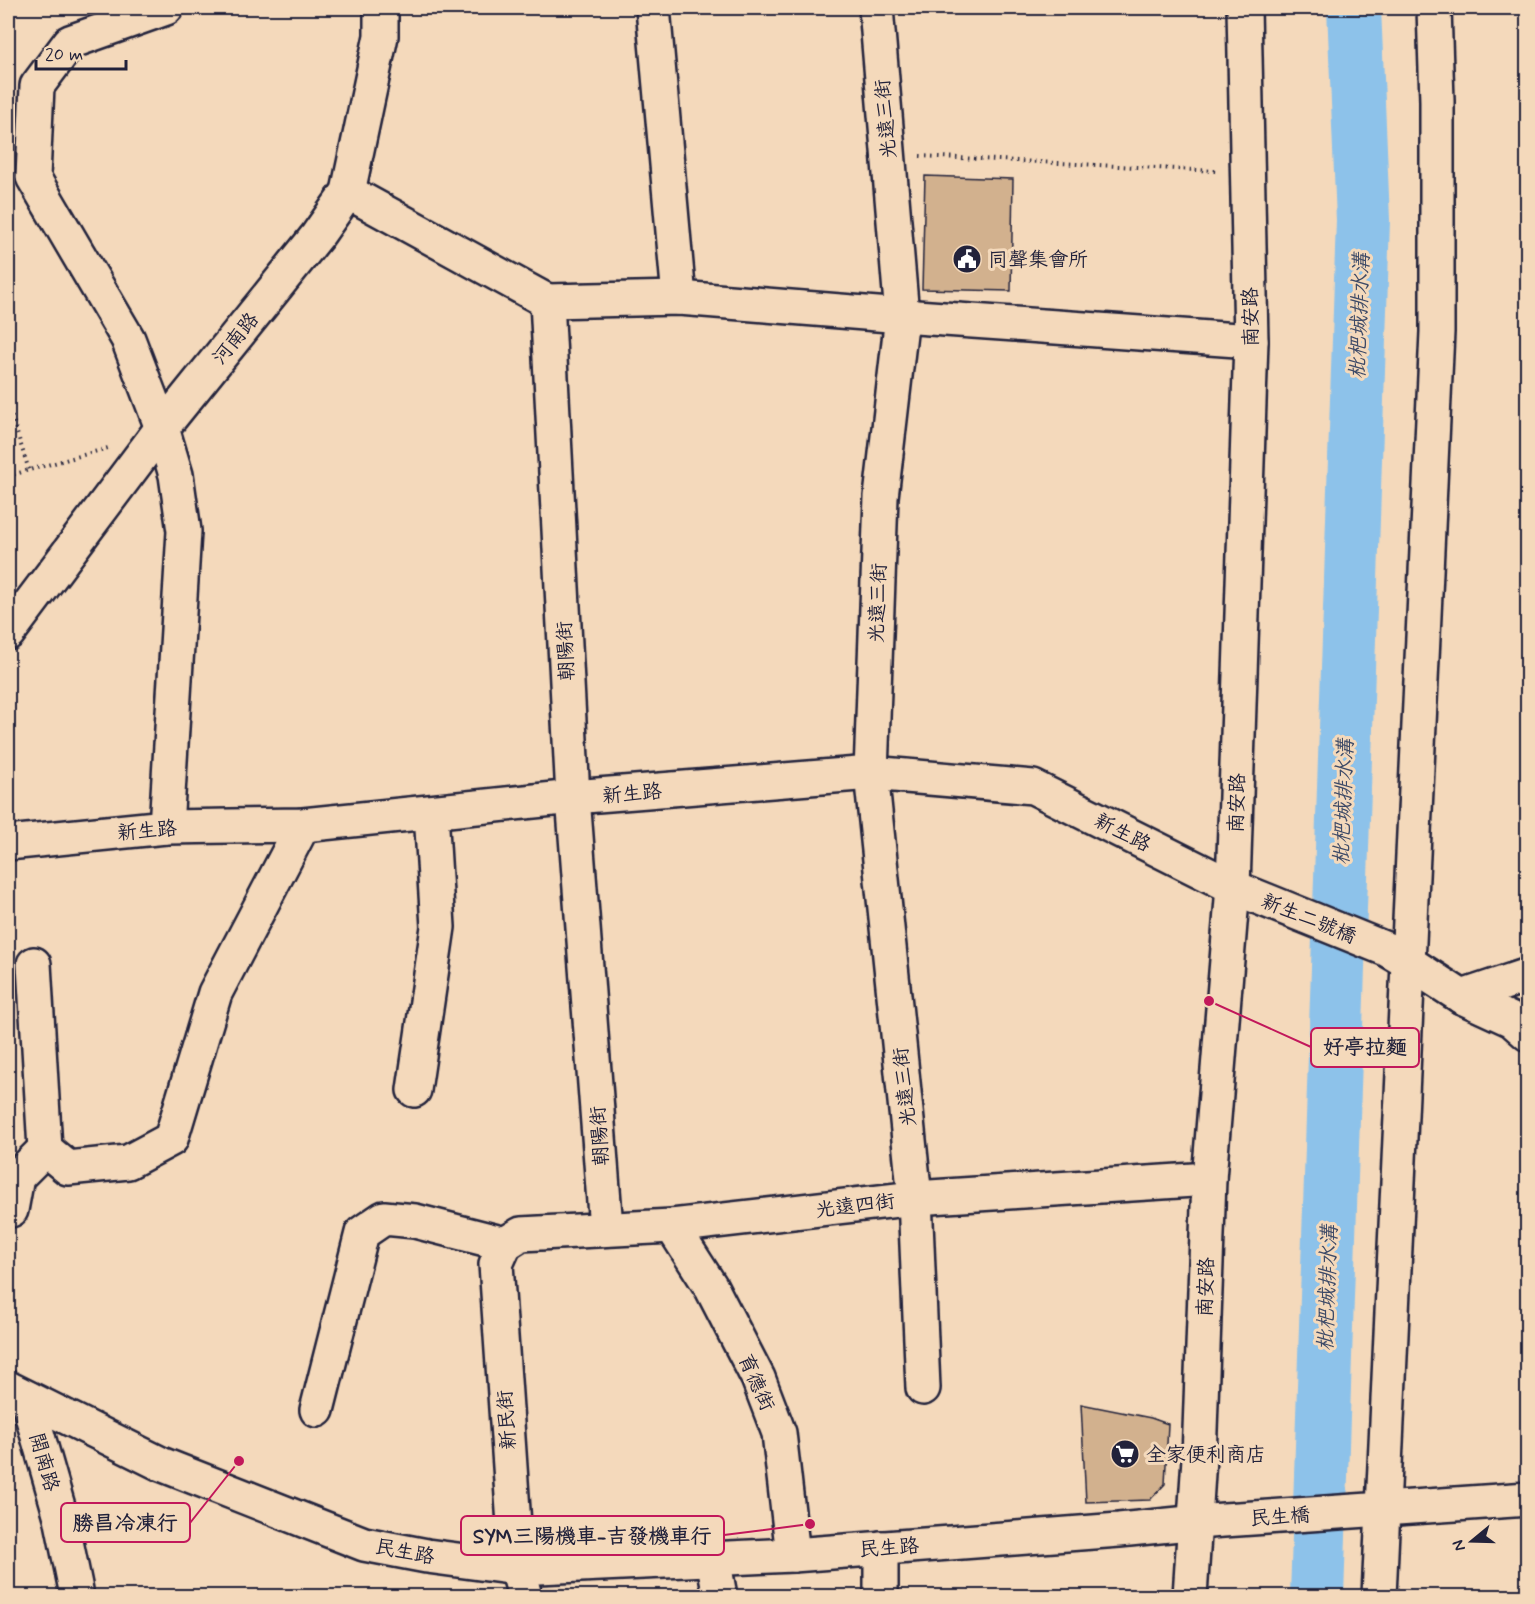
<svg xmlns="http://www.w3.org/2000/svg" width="1535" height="1604" viewBox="0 0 1535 1604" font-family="Mynerve,'LXGW WenKai TC',sans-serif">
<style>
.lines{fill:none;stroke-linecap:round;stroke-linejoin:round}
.river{stroke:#8dc2ea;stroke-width:54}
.building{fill:#d2b18e;stroke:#22223b;stroke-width:1.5}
.minor-casing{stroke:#22223b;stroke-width:38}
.path{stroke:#22223b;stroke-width:4;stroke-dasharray:1.5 4.5;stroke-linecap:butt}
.minor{stroke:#f4d9bb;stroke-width:33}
.labels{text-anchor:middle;stroke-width:6;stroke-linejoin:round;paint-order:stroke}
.street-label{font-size:20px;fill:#22223b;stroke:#f4d9bb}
.poi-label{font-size:20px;fill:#22223b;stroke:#f4d9bb;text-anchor:start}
.water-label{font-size:21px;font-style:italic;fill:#3d4a67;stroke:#f4d9bb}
.leader{fill:none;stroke:#c2185b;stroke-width:2}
.callout-dot{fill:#c2185b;stroke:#f4d9bb;stroke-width:2}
.callout{fill:#f4d9bb;stroke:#c2185b;stroke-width:2}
.callout-label{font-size:21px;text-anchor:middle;font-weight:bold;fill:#22223b}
</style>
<rect width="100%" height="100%" fill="#f4d9bb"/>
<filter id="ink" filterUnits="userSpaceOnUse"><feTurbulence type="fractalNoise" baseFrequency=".0167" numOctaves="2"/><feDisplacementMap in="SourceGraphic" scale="12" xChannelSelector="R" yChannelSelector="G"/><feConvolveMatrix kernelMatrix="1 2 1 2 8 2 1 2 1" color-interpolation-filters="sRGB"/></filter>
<g filter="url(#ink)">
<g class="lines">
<path class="river" d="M1317 1596 1363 220 1354 8"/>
</g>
<g class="building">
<path d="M925 176 1013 179 1011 291 922 289Z"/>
<path d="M1081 1404 1151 1418 1168 1424 1165 1484 1150 1500 1086 1502Z"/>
</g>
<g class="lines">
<g class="minor-casing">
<g id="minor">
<path d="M166 8 70 42 37 86 33 177 128 339 162 428 176 475 184 531 166 827"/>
<path d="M653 8 679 298"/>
<path d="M876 8 902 316 881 497 871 773 915 1198 923 1388"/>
<path d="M348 192 547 301 573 797 606 1228"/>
<path d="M547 301 679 298 902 316 1251 341"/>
<path d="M8 633 162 428 317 236 348 192 381 36V8"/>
<path d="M8 843 166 827 303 825 573 797 871 773 1033 787 1233 887 1386 949 1408 962 1462 997 1512 1020 1528 1034"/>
<path d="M34 964 45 1149 68 1168 128 1162 171 1139 215 993 303 825"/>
<path d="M1462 997 1528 975"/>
<path d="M414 1090 438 927 431 812"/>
<path d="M11 1210 17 1177 45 1149"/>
<path d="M672 1226 711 1287 758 1378 779 1433 793 1555"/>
<path d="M505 1244 521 1234 672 1226 915 1198 1209 1179"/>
<path d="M505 1244 496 1264 517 1568 525 1596"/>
<path d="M8 1388 161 1464 364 1544 427 1556 517 1568 793 1555 1119 1530 1209 1521 1528 1499"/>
<path d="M27 1398 61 1517 76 1590 75 1596"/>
<path d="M317 1410 362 1233 384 1218 415 1221 505 1244"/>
<path d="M713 1558 720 1596"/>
<path d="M881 1596V1548"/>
<path d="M1190 1596 1199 1458 1209 1179 1233 887 1251 341 1244 8"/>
<path d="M1379 1596 1437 332V101L1434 8"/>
</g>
</g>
<g class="path">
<path d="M920 156 1216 171"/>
<path d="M8 405 29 470"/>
<path d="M8 476 108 448"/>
</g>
<use href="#minor" class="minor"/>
</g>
</g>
<defs>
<g id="civic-disc" transform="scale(1.5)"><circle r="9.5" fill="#22223b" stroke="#f4d9bb"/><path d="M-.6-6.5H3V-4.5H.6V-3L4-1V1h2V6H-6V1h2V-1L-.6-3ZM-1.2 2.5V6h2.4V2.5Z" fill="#fff"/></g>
<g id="supermarket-disc" transform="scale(1.5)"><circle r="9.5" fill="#22223b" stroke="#f4d9bb"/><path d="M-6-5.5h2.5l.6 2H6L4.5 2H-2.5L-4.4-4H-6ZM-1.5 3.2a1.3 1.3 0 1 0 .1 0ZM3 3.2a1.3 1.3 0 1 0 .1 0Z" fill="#fff"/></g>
</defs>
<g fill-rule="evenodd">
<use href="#civic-disc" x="967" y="259"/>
<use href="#supermarket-disc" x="1125" y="1454"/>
</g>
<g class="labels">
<g class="street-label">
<text transform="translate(885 119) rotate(-95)" y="7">光遠三街</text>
<text transform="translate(1250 317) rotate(-91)" y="7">南安路</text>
<text transform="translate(235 338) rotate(-51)" y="7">河南路</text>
<text transform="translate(877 603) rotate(-88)" y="7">光遠三街</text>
<text transform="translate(565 651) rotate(-93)" y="7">朝陽街</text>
<text transform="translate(632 793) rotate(-5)" y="7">新生路</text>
<text transform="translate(1236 803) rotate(-88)" y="7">南安路</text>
<text transform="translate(147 830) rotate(-5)" y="7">新生路</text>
<text transform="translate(1123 832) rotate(27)" y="7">新生路</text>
<text transform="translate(1309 918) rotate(22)" y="7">新生二號橋</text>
<text transform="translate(904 1087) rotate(-96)" y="7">光遠三街</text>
<text transform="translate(599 1136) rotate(-94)" y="7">朝陽街</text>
<text transform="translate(855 1205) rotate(-7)" y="7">光遠四街</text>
<text transform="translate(1205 1287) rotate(-88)" y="7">南安路</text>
<text transform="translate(757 1382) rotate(66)" y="7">育德街</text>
<text transform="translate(506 1420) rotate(-94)" y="7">新民街</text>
<text transform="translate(45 1462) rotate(74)" y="7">開南路</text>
<text transform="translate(1280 1516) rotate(-4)" y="7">民生橋</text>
<text transform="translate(889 1547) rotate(-4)" y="7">民生路</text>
<text transform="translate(405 1551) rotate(11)" y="7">民生路</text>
</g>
<g class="poi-label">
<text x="988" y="266">同聲集會所</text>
<text x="1146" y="1461">全家便利商店</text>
</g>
<g class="water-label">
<text transform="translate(1359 316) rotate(-88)" y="7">枇杷城排水溝</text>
<text transform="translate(1343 802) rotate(-88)" y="7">枇杷城排水溝</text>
<text transform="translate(1327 1288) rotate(-88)" y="7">枇杷城排水溝</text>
</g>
</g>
<path class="leader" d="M1209 1001L1311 1047M239 1461L190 1523M810 1524L724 1535"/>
<g class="callout-dot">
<circle cx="1209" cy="1001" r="6"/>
<circle cx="239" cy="1461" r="6"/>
<circle cx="810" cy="1524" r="6"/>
</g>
<g class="callout">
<rect x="1311" y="1028" width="108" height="39" rx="6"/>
<rect x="61" y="1503" width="129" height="39" rx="6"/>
<rect x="461" y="1516" width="263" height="39" rx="6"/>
</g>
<g class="callout-label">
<text x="1365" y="1054">好亭拉麵</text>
<text x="125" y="1530">勝昌冷凍行</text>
<text x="592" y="1543">SYM三陽機車-吉發機車行</text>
</g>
<rect width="1535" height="1604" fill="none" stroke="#f4d9bb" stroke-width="30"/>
<rect x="15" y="15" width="1505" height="1574" fill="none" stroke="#22223b" stroke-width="2" filter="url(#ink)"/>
<g transform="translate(1472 1541) rotate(251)" stroke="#f4d9bb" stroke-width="4.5" paint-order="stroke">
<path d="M0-4.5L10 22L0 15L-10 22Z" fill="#22223b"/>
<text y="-9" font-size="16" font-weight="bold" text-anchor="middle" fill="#22223b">N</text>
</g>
<path d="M36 60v9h90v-9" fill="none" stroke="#22223b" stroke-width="3"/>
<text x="45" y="60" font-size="18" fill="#22223b" stroke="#f4d9bb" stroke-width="4.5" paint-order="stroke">20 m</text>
</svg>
